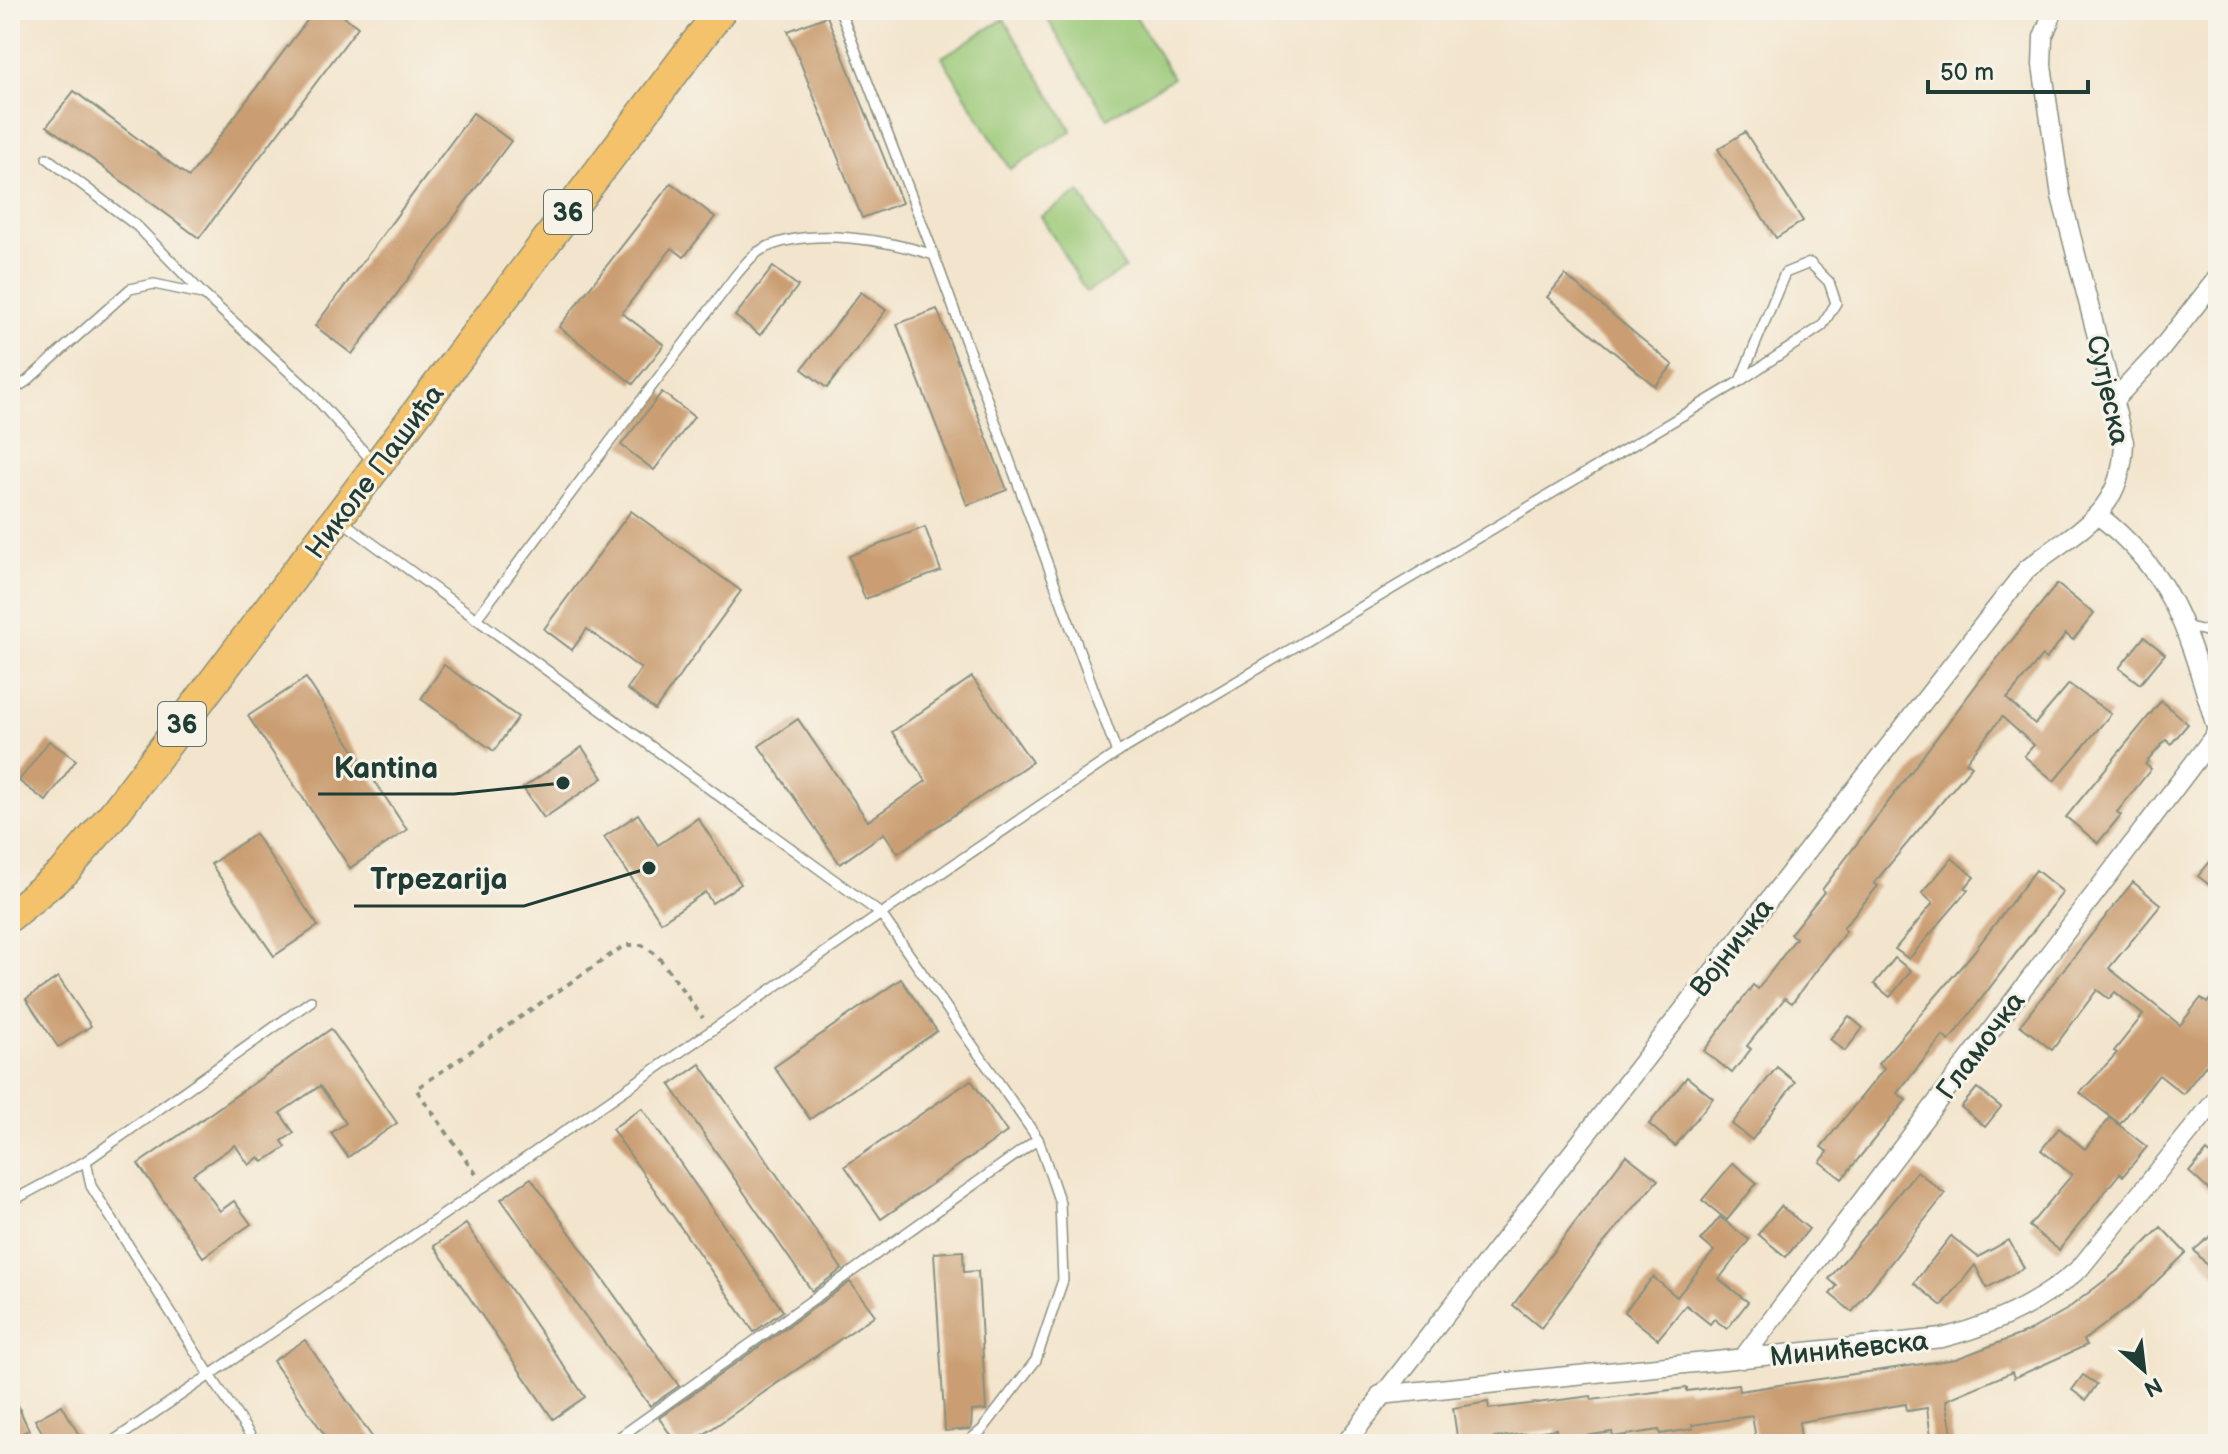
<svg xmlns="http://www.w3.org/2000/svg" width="2228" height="1454" viewBox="0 0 2228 1454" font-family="'Balsamiq Sans',sans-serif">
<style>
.green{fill:#99c876;stroke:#5c8255;stroke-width:2}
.building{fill:#ca9e72}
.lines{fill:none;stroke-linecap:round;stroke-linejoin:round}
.service-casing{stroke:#899180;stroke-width:12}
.minor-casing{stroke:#899180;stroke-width:21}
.primary-casing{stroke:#899180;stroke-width:33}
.path{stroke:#899180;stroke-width:4;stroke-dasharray:6 6;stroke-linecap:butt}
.service{stroke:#fff;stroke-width:9}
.minor{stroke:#fff;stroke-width:18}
.primary{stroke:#f3c26a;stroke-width:30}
.labels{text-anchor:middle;stroke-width:6;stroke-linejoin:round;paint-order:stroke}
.shield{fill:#f7f3e8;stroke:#60746a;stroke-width:2}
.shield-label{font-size:26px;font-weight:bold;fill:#1f3d34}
.street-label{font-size:28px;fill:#1f3d34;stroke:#f7f3e8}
.leader{fill:none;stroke:#1f3d34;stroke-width:3}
.callout-dot{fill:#1f3d34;stroke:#f7f3e8;stroke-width:3}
.callout-label{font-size:30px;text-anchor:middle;font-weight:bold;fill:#1f3d34;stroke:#f7f3e8;stroke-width:6;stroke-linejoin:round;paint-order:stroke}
</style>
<rect width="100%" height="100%" fill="#f7f3e8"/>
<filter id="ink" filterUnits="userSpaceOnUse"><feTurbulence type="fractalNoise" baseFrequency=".0125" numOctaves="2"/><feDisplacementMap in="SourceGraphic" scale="16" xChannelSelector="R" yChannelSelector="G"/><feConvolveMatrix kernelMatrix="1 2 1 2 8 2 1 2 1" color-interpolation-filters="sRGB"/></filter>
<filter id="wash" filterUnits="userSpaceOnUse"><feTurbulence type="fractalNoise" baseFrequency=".006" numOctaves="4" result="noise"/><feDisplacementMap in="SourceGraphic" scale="32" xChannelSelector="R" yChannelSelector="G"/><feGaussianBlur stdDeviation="1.8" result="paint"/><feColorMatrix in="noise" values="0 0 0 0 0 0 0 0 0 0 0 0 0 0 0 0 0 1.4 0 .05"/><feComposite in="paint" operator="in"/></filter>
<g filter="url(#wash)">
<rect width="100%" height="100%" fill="#f3e5cd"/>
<g class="green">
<path d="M1042 10H1132L1173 78 1107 118Z"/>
<path d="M1004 19 1072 131 1010 169 942 57Z"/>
<path d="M1080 192 1125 269 1086 292 1041 216Z"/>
</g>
<g id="blocks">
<g class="building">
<path d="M315 10H335L358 27 199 238 47 126 74 91 189 177Z"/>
<path d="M827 16 902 203 862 218 788 31Z"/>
<path d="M473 113 511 141 352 354 315 326Z"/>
<path d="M1745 132 1803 221 1776 238 1718 149Z"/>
<path d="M671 183 715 217 684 257 672 248 622 313 664 345 633 384 559 327Z"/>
<path d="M773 267 798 286 760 335 735 316Z"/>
<path d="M1565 275 1673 365 1655 386 1547 297Z"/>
<path d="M861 292 886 310 827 388 802 369Z"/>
<path d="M937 309 1007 490 967 505 897 324Z"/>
<path d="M662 392 694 417 654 470 621 445Z"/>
<path d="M631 511 741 591 655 710 627 689 641 669 587 629 572 650 544 629Z"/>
<path d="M925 527 941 571 865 599 849 556Z"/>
<path d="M2057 584 2094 614 2073 640 2066 634 2046 659 2042 656 2007 699 2035 724 2069 684 2111 714 2054 781 2024 756 2034 745 2002 717 1966 762 1972 766 1874 883 1878 886 1843 928 1846 931 1792 1003 1785 998 1747 1046 1751 1049 1732 1073 1704 1051 1753 985 1758 989 1796 938 1790 934 1824 892 1822 890 1980 680Z"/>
<path d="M2144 637 2165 654 2140 684 2119 668Z"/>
<path d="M444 665 518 717 494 751 421 699Z"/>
<path d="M972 677 1032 762 898 853 884 833 840 864 759 746 798 719 868 821 926 781 892 732Z"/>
<path d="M306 678 407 830 350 868 248 716Z"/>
<path d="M2161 701 2188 724 2171 744 2166 740 2145 764 2151 769 2117 812 2121 815 2098 843 2066 817Z"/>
<path d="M49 741 76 760 46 801 19 781Z"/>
<path d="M582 747 603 778 544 818 523 788Z"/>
<path d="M638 814 658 845 698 818 741 884 712 903 705 892 661 922 604 837Z"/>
<path d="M255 834 318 926 274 956 211 864Z"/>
<path d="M2218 852V892L2198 876Z"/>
<path d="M1952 858 1974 877 1965 888 1968 890 1909 959 1895 949 1933 903 1922 893Z"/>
<path d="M2036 870 2063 892 1949 1041 1943 1036 1897 1093 1906 1100 1842 1179 1820 1162 1828 1152 1821 1147 1884 1069 1878 1064 1972 954Z"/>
<path d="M2133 882 2161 905 2109 968 2180 1025 2201 998 2207 1003 2218 989V1074L2206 1065 2183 1094 2159 1075 2120 1124 2080 1093 2117 1053 2114 1051 2143 1015 2115 992 2109 999 2097 990 2052 1050 2020 1025Z"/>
<path d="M1895 958 1911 971 1890 997 1874 984Z"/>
<path d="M58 977 91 1026 58 1047 26 999Z"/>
<path d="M901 979 937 1031 810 1119 774 1067Z"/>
<path d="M1849 1016 1863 1028 1845 1051 1830 1039Z"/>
<path d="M331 1029 397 1123 348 1157 331 1133 346 1123 320 1086 280 1113 294 1133 282 1141 286 1147 263 1162 259 1157 249 1165 235 1145 193 1174 220 1211 234 1201 251 1224 203 1257 138 1164Z"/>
<path d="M700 1064 842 1269 812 1291 670 1085Z"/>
<path d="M1777 1067 1795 1082 1752 1140 1732 1124Z"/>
<path d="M1687 1077 1713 1098 1675 1146 1649 1124Z"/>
<path d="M971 1080 1007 1132 881 1219 845 1166Z"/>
<path d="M1977 1088 2001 1107 1985 1127 1961 1107Z"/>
<path d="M642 1108 783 1311 754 1332 612 1129Z"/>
<path d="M2110 1118 2147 1147 2123 1176 2120 1173 2059 1250 2029 1226 2072 1175 2041 1150 2059 1128 2085 1149Z"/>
<path d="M2207 1151 2218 1160V1198L2189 1172Z"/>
<path d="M1626 1155 1658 1180 1596 1252 1541 1328 1513 1305Z"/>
<path d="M1733 1163 1757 1183 1727 1220 1702 1200Z"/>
<path d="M1917 1171 1945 1194 1852 1312 1830 1294 1837 1286 1829 1279Z"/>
<path d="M531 1178 679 1386 650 1406 501 1199Z"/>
<path d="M1781 1206 1809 1229 1786 1257 1758 1234Z"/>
<path d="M1720 1217 1749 1240 1719 1279 1748 1302 1727 1329 1714 1319 1710 1324 1686 1305 1658 1339 1624 1312 1653 1277 1677 1297 1714 1251 1701 1240Z"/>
<path d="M466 1224 585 1397 553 1419 434 1246Z"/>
<path d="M2161 1227 2186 1253 2136 1301 2084 1340 2087 1345 2014 1378 2012 1372 1946 1400 1954 1444H1932L1927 1408 1907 1411 1906 1404 1799 1422 1801 1438 1757 1444 1752 1416 1692 1425 1693 1429 1660 1434 1659 1430 1613 1437 1612 1432 1558 1440 1556 1429 1494 1438 1495 1444H1458L1453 1408 1488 1402 1489 1409 1591 1396 1592 1400 1687 1388V1391L1738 1384 1739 1391 1956 1359 2027 1332 2066 1310 2117 1271Z"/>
<path d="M2218 1230V1278L2194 1250Z"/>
<path d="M1951 1236 1978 1257 2009 1240 2024 1268 1987 1288 1975 1265 1942 1306 1914 1283Z"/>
<path d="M963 1251 964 1272 978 1271 986 1410 972 1411 971 1429 945 1431 934 1253Z"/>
<path d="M850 1282 875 1315 690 1444H677L659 1418Z"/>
<path d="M305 1340 377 1444H331L273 1361Z"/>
<path d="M2083 1375 2097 1384 2086 1400 2072 1390Z"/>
<path d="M10 1388 29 1430 10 1439Z"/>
<path d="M62 1405 84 1444H49L35 1420Z"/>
</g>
</g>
</g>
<g filter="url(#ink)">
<use href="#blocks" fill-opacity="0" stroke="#899180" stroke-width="2"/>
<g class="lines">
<g class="service-casing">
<g id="service">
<path d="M840 10 934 255 1117 753"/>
<path d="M47 158 138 227 203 294 307 388 374 463"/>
<path d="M10 392 27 381 130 289 154 284 202 294"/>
<path d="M342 521 881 914 1117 753 1740 381 1822 326 1836 303 1829 282 1810 263 1785 273 1740 381"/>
<path d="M476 619 736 275C744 266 752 254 763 249 809 226 887 240 934 255"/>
<path d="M2185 626 2218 634"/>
<path d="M10 1202 86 1161"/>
<path d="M109 1444 210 1375 91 1186 86 1161 311 1001"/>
<path d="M256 1444 210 1375 881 914 1038 1139 1060 1203 1063 1280 1036 1360 982 1430 965 1444"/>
<path d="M610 1444 1038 1139"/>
</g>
</g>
<g class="minor-casing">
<g id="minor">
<path d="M2113 401 2158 353 2218 277"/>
<path d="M2098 515C2179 578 2189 640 2218 733"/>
<path d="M1742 1359 2218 731"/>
<path d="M1380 1395 1942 1338C1994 1325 2040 1304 2080 1268L2218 1097"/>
<path d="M1345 1444 2026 570C2078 528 2122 516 2124 442L2061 196 2042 65 2043 37 2054 10"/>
</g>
</g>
<g class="primary-casing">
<path id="primary" d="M10 916 65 871 116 811 721 10"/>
</g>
<path class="path" d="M476 1174 416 1089 625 945H642L657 955 703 1018"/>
<use href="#service" class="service"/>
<use href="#minor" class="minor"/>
<use href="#primary" class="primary"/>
</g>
</g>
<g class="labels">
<g class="shield">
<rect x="544" y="190" width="48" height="44" rx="6"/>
<rect x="158" y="702" width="48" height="44" rx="6"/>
</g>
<g class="shield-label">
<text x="568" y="221">36</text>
<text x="182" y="733">36</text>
</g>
<g class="street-label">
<text transform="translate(2109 390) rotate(77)" y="10">Сутјеска</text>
<text transform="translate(374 471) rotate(-53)" y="10">Николе Пашића</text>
<text transform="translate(1731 947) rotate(-52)" y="10">Војничка</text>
<text transform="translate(1980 1045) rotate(-53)" y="10">Гламочка</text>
<text transform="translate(1849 1348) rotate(-6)" y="10">Минићевска</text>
</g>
</g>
<path class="leader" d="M563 783L454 794H318M649 868L524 906H354"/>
<g class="callout-dot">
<circle cx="563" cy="783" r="8"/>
<circle cx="649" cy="868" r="8"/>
</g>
<g class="callout-label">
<text x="386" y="778">Kantina</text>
<text x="439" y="889">Trpezarija</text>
</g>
<rect width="2228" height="1454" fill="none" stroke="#f7f3e8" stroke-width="40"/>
<g transform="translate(2144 1370) rotate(152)" stroke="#f7f3e8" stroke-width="6" paint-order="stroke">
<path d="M0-6L14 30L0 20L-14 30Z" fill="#1f3d34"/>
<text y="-12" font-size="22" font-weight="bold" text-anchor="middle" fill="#1f3d34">N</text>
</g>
<path d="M1928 80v12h160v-12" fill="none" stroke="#1f3d34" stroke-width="4"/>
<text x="1940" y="80" font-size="24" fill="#1f3d34" stroke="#f7f3e8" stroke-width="6" paint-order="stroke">50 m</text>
</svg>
